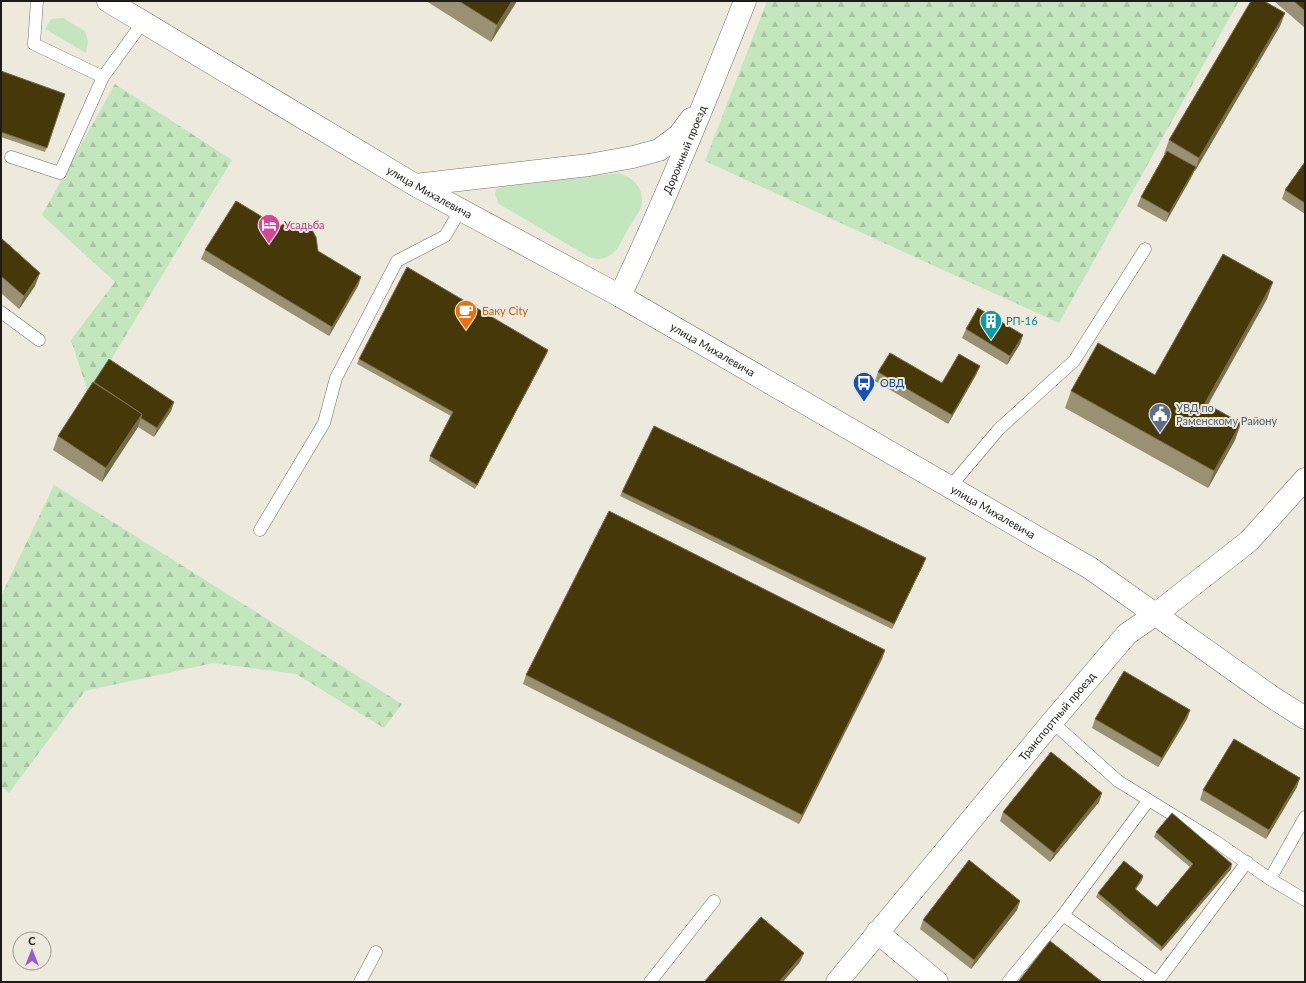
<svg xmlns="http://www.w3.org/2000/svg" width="1306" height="983" viewBox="0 0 1306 983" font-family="Lato,sans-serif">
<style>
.grass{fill:#c4e6bf}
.forest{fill:url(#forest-firs)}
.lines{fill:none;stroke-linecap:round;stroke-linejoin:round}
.lane-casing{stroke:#747066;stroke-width:13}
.street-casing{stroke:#747066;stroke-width:23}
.secondary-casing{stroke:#747066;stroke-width:23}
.lane{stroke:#fff;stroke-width:12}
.street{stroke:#fff;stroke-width:22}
.secondary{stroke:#fff;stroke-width:22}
.wall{fill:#9a9074}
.shaded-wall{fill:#796d49}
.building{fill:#47380a;stroke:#796d49}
.labels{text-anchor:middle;stroke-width:4;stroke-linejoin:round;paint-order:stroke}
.street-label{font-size:11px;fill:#1c1b17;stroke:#ede9dd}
.hotel-label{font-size:11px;fill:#b23c85;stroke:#ede9dd;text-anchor:start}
.food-label{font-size:11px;fill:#c56008;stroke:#ede9dd;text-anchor:start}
.culture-label{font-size:11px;fill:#0d838f;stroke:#ede9dd;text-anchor:start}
.transit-label{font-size:11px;fill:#164399;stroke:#ede9dd;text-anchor:start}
.service-label{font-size:11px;fill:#4e5e75;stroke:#ede9dd;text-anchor:start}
</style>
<defs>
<pattern id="forest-firs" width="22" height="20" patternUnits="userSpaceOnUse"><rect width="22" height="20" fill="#c4e6bf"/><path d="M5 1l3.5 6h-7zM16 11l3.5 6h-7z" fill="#a8c5a3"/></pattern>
</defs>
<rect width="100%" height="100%" fill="#ede9dd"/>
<g class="grass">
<path d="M63 18 85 31 88 42 86 53 45 29 51 19Z"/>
<path d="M619 173C634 178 646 190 641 207 638 215 631 223 627 231 622 240 617 253 607 257 600 260 596 259 589 257L499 204 495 194 496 189 501 187Z"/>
</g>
<g class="forest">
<path d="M767 1H1239L1059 323 705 161Z"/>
<path d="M115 84 232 160 106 368 89 395 71 340 115 282 42 215Z"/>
<path d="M54 485 402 704 384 728 296 674 213 663 85 691 9 793 1 786V596Z"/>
</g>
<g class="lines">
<g class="lane-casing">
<g id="lane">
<path d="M37 1 34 44 103 77 143 22"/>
<path d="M11 157 60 173 103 77"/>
<path d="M1 312 39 340"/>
<path d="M950 487 999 429 1074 361 1145 249"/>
<path d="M260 530 324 423 336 378 397 261 445 236 461 209"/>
<path d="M1052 722 1118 781 1215 841 1270 879 1305 900"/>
<path d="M1270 879 1305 817"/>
<path d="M1063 915 1156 982"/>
<path d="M360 982 376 952"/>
<path d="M650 982 714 901"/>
<path d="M1008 982 1063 915 1148 801"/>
<path d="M1157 982 1247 862"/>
</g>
</g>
<g class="street-casing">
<g id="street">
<path d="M415 185 589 165 633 157 659 150 679 135 691 119"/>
<path id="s1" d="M620 296C666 199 706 100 745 1"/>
<path d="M877 932 937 982"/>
<path id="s2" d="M837 982 1052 722 1127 634 1156 614"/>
</g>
</g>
<g class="secondary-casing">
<g id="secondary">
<path id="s3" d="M108 1 415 185 620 296 1090 568 1272 697 1305 718"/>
<path d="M1156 614 1249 541 1305 479"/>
</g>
</g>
<use href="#lane" class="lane"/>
<use href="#street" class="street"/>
<use href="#secondary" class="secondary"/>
</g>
<g class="wall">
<path d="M426 1H517L491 42Z"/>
<path d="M1274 1H1305V28Z"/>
<path d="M1285 13 1280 26 1195 171H1194L1192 176 1166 222 1137 206 1141 197 1165 154H1164L1169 140Z"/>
<path d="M1 71 65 94 45 152 1 137Z"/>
<path d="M1305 162V214L1282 199 1285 190Z"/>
<path d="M1 238 35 286 19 309 1 293Z"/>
<path d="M205 250 318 251 361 277 358 286 329 336 201 259Z"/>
<path d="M1273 282 1267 299 1208 405 1241 423 1235 440 1208 488 1065 408 1071 391 1155 375Z"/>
<path d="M966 329 1023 335 1020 344 1007 365 962 338Z"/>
<path d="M548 350 546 355 475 489 429 461 430 456 451 416 357 364 359 359Z"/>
<path d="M980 366 976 375 948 424 875 381 878 372 942 383Z"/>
<path d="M174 402 171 411 154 437 138 427 102 482 53 450 58 436Z"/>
<path d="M622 492 924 563 892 629 620 496Z"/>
<path d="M885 650 882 659 799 824 523 684 526 675Z"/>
<path d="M1190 710 1187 719 1158 767 1092 728 1095 719Z"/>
<path d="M1297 787 1266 839 1200 800 1203 790Z"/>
<path d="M1102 793 1099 802 1050 862 1000 821 1003 812Z"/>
<path d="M1156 832 1231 869 1161 951 1096 897 1098 893 1143 876 1142 880 1136 889 1157 907 1190 867 1154 837Z"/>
<path d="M1020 901 1017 910 971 969 920 929 923 920Z"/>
</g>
<g class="shaded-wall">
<path d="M512 1H517L491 42 497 25Z"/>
<path d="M1285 13 1280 26 1195 171 1199 158Z"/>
<path d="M1196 167 1192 176 1166 222 1169 213Z"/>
<path d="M40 273 35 286 19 309 24 296Z"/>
<path d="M361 277 358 286 329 336 332 327Z"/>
<path d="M1273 282 1267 299 1199 420 1205 403Z"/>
<path d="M1023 335 1020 344 1007 365 1010 356Z"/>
<path d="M548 350 546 355 475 489 477 485Z"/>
<path d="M980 366 976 375 948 424 952 415Z"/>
<path d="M174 402 171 411 154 437 157 428Z"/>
<path d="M142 414 138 427 102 482 106 468Z"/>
<path d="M1241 423 1235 440 1208 488 1214 471Z"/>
<path d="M926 558 924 563 892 629 894 624Z"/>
<path d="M885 650 882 659 799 824 802 815Z"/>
<path d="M1190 710 1187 719 1158 767 1162 758Z"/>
<path d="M1300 778 1297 787 1266 839 1269 830Z"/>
<path d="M1102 793 1099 802 1050 862 1054 853Z"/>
<path d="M1232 864 1231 869 1161 951 1162 947Z"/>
<path d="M1143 876 1142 880 1133 893 1135 889Z"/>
<path d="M1020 901 1017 910 971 969 974 960Z"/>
<path d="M804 953 800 962 783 982H779Z"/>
</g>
<g class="building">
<path d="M459 1H512L497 25Z"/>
<path d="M1251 1H1264L1285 13 1199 158 1169 140Z"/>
<path d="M1294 1H1305V11Z"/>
<path d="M1 71 65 94 47 148 1 132Z"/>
<path d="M1167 151 1196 167 1169 213 1141 197Z"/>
<path d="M1305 162V203L1285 190Z"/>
<path d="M236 201 279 227 285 223 293 222 305 224 312 230 316 237 318 251 361 277 332 327 205 250Z"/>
<path d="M1 238 40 273 24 296 1 276Z"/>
<path d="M1223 254 1273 282 1205 403 1241 423 1214 471 1071 391 1098 343 1155 375Z"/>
<path d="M407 267 548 350 477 485 430 456 453 412 359 359Z"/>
<path d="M978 308 1023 335 1010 356 966 329Z"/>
<path d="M890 353 942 383 959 354 980 366 952 415 878 372Z"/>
<path d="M109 359 174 402 157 428 141 418 142 414 94 382Z"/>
<path d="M93 382 142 414 106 468 58 436Z"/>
<path d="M654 426 926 558 894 624 622 492Z"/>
<path d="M609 511 885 650 802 815 526 675Z"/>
<path d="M1124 671 1190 710 1162 758 1095 719Z"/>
<path d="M1234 739 1300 778 1269 830 1203 790Z"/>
<path d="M1051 752 1102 793 1054 853 1003 812Z"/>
<path d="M1172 813 1232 864 1162 947 1098 893 1124 861 1143 876 1135 889 1157 907 1193 864 1156 832Z"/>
<path d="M969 860 1020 901 974 960 923 920Z"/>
<path d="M761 917 804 953 779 982H704Z"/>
<path d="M1050 941 1102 982H1018Z"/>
</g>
<defs>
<g id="hotel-pin" transform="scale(1.15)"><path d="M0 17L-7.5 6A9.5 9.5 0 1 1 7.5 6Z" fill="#d1479c" stroke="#ede9dd"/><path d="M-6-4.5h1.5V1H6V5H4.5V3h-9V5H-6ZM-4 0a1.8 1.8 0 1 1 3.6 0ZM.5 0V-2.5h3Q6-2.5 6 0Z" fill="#fff"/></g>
<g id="cafe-pin" transform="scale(1.15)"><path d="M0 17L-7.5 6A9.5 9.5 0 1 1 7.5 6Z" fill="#e8710a" stroke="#ede9dd"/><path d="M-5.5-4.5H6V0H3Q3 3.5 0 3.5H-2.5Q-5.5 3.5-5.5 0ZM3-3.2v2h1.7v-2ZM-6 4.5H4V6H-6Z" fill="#fff"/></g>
<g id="building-pin" transform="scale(1.15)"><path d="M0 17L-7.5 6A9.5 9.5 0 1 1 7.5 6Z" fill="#0f9aa8" stroke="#ede9dd"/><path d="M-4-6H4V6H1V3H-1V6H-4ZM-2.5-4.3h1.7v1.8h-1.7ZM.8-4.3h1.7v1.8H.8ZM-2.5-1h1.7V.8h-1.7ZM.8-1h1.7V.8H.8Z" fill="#fff"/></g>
<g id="bus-pin" transform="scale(1.15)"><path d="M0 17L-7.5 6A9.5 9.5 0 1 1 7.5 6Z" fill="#1a4fb4" stroke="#ede9dd"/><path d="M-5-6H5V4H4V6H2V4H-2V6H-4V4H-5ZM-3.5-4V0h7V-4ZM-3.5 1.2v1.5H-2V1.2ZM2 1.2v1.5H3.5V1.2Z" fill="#fff"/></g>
<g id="civic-pin" transform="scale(1.15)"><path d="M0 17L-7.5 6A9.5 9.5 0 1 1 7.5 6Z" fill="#5c6f8a" stroke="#ede9dd"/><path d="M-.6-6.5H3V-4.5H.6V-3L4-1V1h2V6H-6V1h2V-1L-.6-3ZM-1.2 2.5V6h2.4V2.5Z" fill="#fff"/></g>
</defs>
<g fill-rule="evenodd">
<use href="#hotel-pin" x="269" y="225"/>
<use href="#cafe-pin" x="466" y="311"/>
<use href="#building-pin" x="991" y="321"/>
<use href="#bus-pin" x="864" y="383"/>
<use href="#civic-pin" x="1160" y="414"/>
</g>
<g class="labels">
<g class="street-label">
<text dy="4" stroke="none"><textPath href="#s1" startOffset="160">Дорожный проезд</textPath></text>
<text dy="4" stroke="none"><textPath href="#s3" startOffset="374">улица Михалевича</textPath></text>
<text dy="4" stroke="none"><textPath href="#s3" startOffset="698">улица Михалевича</textPath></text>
<text dy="4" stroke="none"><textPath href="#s3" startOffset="1022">улица Михалевича</textPath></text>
<text dy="4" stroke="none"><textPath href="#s2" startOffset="345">Транспортный проезд</textPath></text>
</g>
<g class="hotel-label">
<text x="284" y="229">Усадьба</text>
</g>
<g class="food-label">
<text x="482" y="315">Баку City</text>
</g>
<g class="culture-label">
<text x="1006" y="325">РП-16</text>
</g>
<g class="transit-label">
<text x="880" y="387">ОВД</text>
</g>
<g class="service-label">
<text x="1176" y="412">УВД по<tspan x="1176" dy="13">Раменскому Району</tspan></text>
</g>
</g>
<rect width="1306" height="983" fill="none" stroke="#1c1b17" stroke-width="4"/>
<g transform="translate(32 951)"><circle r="19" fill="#ede9dd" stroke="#99978e"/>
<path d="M0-3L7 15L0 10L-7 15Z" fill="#975bd2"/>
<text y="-6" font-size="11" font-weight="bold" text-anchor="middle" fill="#1c1b17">С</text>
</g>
</svg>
